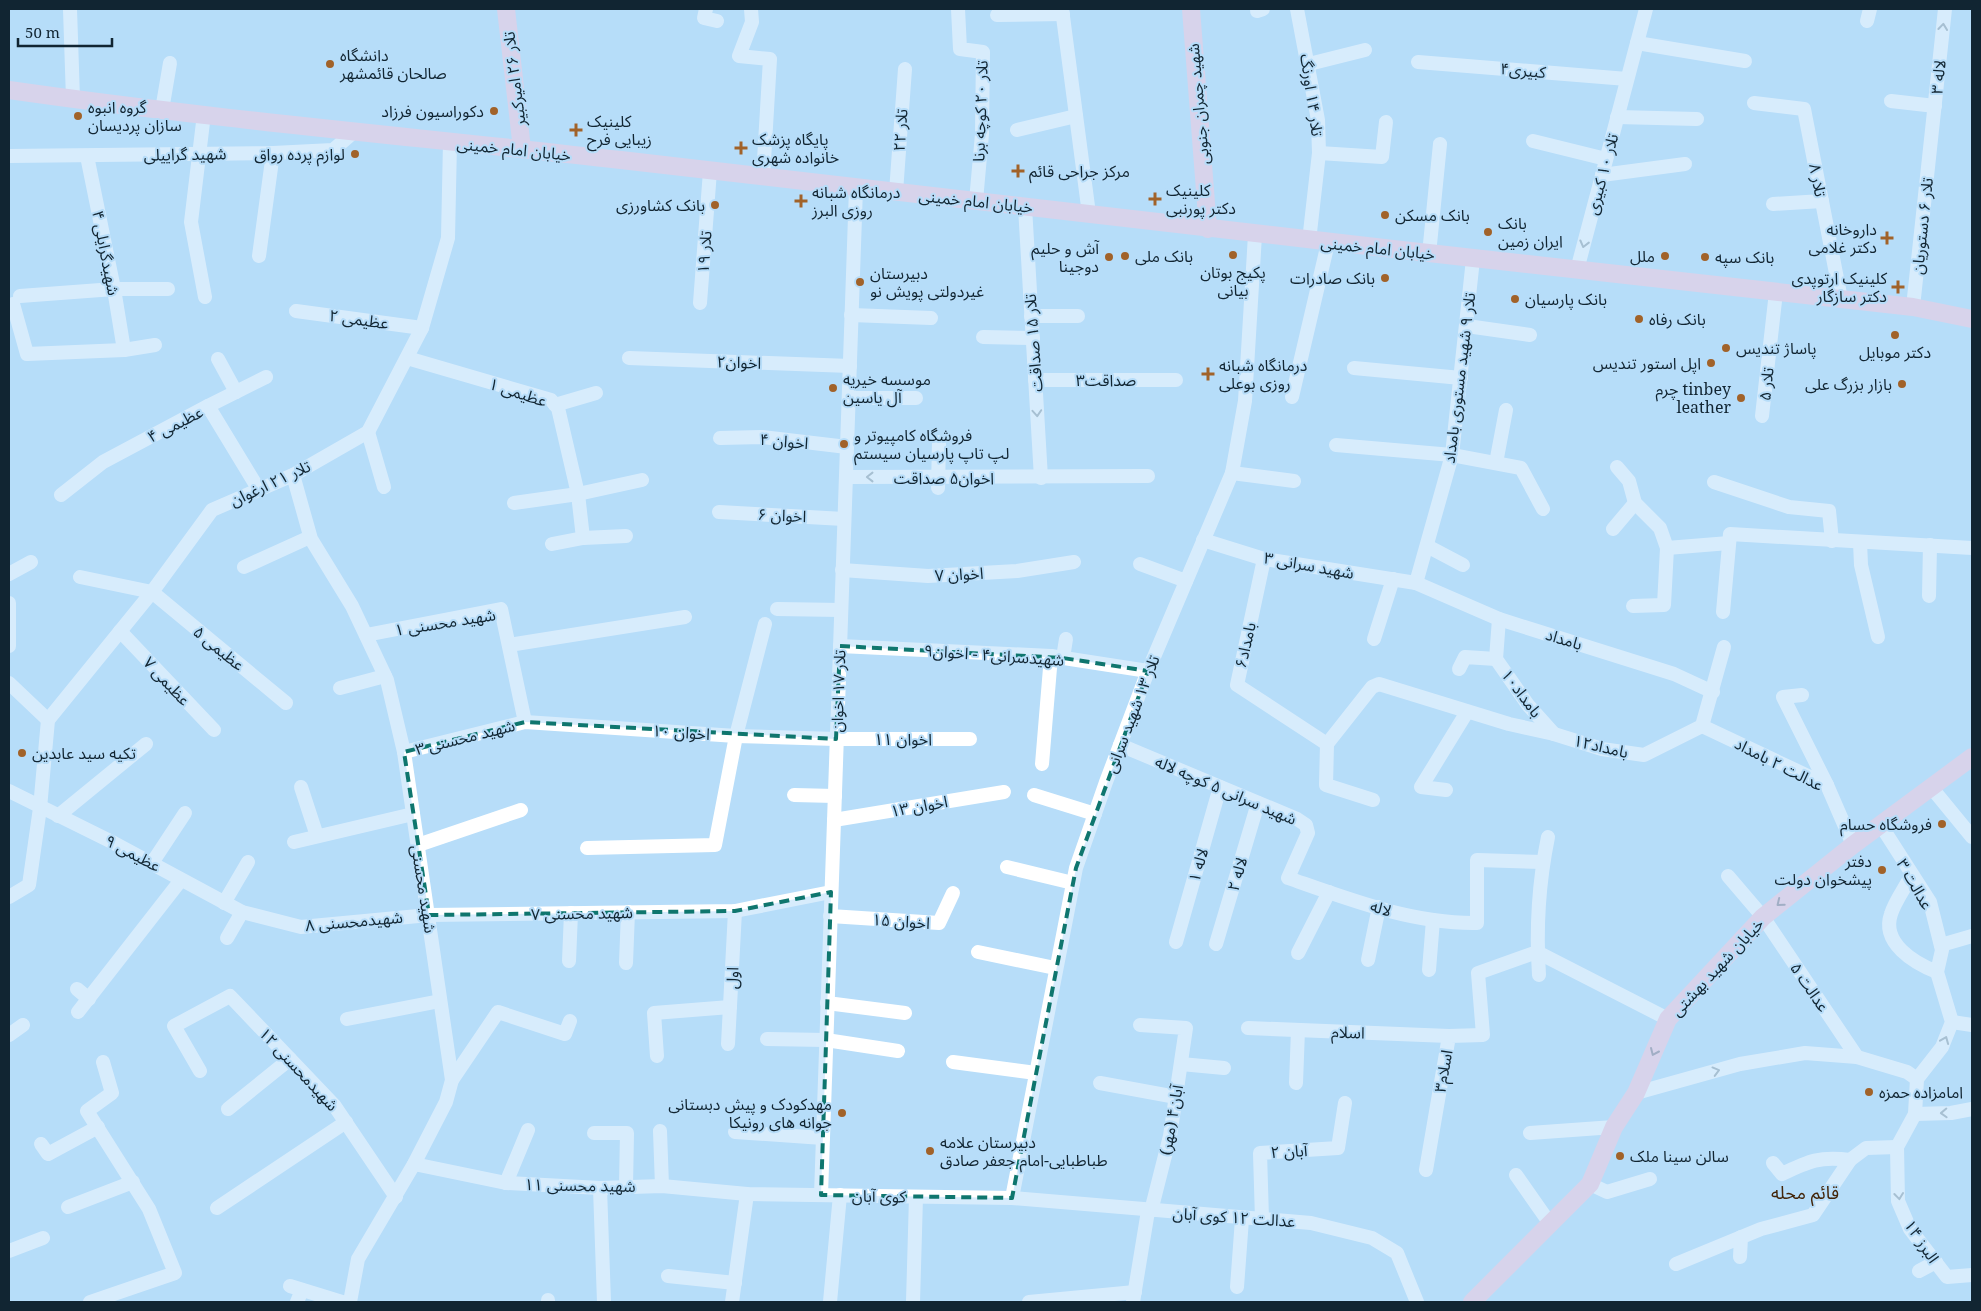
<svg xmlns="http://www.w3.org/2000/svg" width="1981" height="1311" viewBox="0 0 1981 1311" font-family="'Noto Serif','Noto Sans Arabic',serif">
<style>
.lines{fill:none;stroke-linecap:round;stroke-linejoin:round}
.minor{stroke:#fff;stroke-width:14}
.major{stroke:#fec8d9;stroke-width:18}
.oneway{stroke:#949da3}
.oneway2{stroke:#887686}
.marked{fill:none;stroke:#0f766e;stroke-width:4;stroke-dasharray:10 6;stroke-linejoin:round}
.poi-dot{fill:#a16229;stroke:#b7ddf9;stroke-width:2}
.labels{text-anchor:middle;stroke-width:4;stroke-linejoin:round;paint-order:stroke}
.poi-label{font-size:16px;fill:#112532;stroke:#b7ddf9;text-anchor:start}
.street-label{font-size:16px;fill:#112532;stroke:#b7ddf9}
.neighbourhood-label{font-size:18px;fill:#432509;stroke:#b7ddf9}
</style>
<rect width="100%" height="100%" fill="#b7ddf9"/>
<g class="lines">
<g class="minor">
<path d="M70 9 73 99"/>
<path d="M706 9 704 18 717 21"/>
<path d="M751 9 752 22 739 56 770 59 763 177"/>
<path d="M958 9 960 49 983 52 982 134 976 201"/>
<path d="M1062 9 1089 214"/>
<path d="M1297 9 1318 120 1319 153 1309 241"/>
<path d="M1257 11 1263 9"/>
<path d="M997 15 1063 14"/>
<path d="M1867 21 1870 9"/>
<path d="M1637 43 1745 61"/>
<path d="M1418 62 1627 79"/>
<path d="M1309 64 1365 50"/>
<path d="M1891 101 1935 106"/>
<path d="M1754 103 1804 109 1841 299"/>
<path d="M162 110 170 63"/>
<path d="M204 114 191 222 205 297"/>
<path d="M1617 117 1697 119"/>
<path d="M1017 130 1076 116"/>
<path d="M1533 141 1606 159"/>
<path d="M1319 153 1382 157 1386 122"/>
<path d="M9 156 273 153 333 150 355 131"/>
<path d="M87 156 114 289 124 350"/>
<path d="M1602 175 1685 164"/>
<path d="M896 192 905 69"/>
<path d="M1773 204 1822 201"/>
<path d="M1025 207 1041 478"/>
<path d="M1429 254 1440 144"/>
<path d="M259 256 273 153"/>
<path d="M1577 270 1646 9"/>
<path d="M20 296 114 289H168"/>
<path d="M700 303 710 171"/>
<path d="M13 304 27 354 124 350 155 345"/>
<path d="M1913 307 1945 9"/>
<path d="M296 311 422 328"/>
<path d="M851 315 931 318"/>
<path d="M1031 316H1078"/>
<path d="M1467 326 1530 335"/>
<path d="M983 337 1033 338"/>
<path d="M407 358 551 400 558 408 578 494 583 538"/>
<path d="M629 358 850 366"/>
<path d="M218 359 236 392"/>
<path d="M1354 368 1461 378"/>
<path d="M1035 380H1176"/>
<path d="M1292 397 1328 243"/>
<path d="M849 398H916"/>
<path d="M555 405 596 393"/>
<path d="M208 406 266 377"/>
<path d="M1762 416 1776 292"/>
<path d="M368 432 384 487"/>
<path d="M720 438 762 437 847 447"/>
<path d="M1336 445 1452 455 1521 468 1543 509"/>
<path d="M1496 463 1506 410"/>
<path d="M1617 467 1629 481 1635 503 1660 528 1667 548 1664 605 1633 606"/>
<path d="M1232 473 1294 481"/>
<path d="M293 475 311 539 352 606 387 680 404 752 452 1080 446 1102 414 1164 358 1259 350 1302"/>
<path d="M846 477 1148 476"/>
<path d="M1714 482 1789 507 1829 511 1832 541"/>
<path d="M938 488 939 442"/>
<path d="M61 495 103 462 208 406 259 490"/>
<path d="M514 503 578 494 642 480"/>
<path d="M719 512 844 519"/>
<path d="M1613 529 1635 503"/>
<path d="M1203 540 1264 559 1416 583 1499 619 1674 674 1713 692"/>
<path d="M1860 542 1861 565 1878 637"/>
<path d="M552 544 583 538 626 536"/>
<path d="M1427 546 1463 565"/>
<path d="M1667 548 1729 543"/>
<path d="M1264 559 1237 685 1327 744"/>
<path d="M1140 564 1186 581"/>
<path d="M244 567 310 537"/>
<path d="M842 570 928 576 1017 571 1074 562"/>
<path d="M9 574 31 562"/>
<path d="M80 577 152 592 286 703"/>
<path d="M1416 583 1452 455 1473 259"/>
<path d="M1929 596 1930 545"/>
<path d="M9 603V646"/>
<path d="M777 609 841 610"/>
<path d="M1723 612 1730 534 1972 548"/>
<path d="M1499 619 1496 659 1528 705 1554 734"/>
<path d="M120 631 214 730"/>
<path d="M366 635 501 609 525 722"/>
<path d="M1374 639 1393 579"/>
<path d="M509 645 685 617"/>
<path d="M840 646 1051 656 1148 671"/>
<path d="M1063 658 1066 639"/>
<path d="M1459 669 1465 657 1496 659"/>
<path d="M9 683 48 720"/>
<path d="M340 688 385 676"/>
<path d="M1802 695 1783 697 1827 785"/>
<path d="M1702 726 1827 785 1853 845"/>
<path d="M1702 726 1724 647"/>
<path d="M1120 745 1297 819 1306 825 1308 833 1288 878C1348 899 1412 924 1477 923V860L1543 862"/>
<path d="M404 752 525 722 736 736 836 739H970"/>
<path d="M1042 764 1051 656"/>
<path d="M301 787 317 836"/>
<path d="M1931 787 1972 837"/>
<path d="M1446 790 1421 787 1467 712"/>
<path d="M9 791 110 841 242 912 301 927 429 915 735 911 831 892"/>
<path d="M794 795 835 796"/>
<path d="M1034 795 1095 814"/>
<path d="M1373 800 1326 785 1327 744 1372 687 1379 684 1509 724 1554 734 1602 749 1644 755 1702 726"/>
<path d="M58 816 146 744"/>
<path d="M834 820 1004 792"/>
<path d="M1880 824 1930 902 1942 950 1937 972 1952 1022 1942 1047 1917 1079 1915 1114 1897 1147 1898 1201 1910 1229 1947 1277 1972 1275"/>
<path d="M294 842 413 814"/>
<path d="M418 845 521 810"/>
<path d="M587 848 715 845 736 736 765 624"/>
<path d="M152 863 185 813"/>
<path d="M1007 867 1073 883"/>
<path d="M1728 876 1763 917 1857 1057"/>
<path d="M1911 876C1905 888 1895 901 1891 914 1881 943 1914 963 1937 972"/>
<path d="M9 897 29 885 40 808 48 720 152 592 212 510 293 475 368 432 422 328 448 238 450 142"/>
<path d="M224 903 248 862"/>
<path d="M830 916 939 923 953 893"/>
<path d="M227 938 242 912"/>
<path d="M1176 942 1220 787"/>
<path d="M1216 944 1258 803"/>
<path d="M1941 945 1972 936"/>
<path d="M978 952 1055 968"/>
<path d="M1537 952 1668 1019"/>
<path d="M1298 953 1329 892"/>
<path d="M1368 960 1379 907"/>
<path d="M569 961 571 913"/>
<path d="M626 963 628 912"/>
<path d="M1429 970 1433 920"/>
<path d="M1539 975C1536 930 1539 881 1548 837"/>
<path d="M77 989 89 999"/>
<path d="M827 1003 905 1013"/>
<path d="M78 1012 181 880"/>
<path d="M347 1019 440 1001"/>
<path d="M1952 1022 1972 1025"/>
<path d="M1140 1025 1186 1028 1170 1136 1151 1211"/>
<path d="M1248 1028 1449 1036"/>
<path d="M9 1035 23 1025"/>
<path d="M767 1039 826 1040 898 1051"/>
<path d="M728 1044 735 911"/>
<path d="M657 1056 654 1013 730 1007"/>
<path d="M953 1062 1036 1073"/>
<path d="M1181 1064 1224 1068"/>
<path d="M200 1071 174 1026 230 996 334 1105 396 1197"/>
<path d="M452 1080 498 1012 565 1034 570 1021"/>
<path d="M1100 1083 1176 1097"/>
<path d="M1296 1083 1298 1030"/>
<path d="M1636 1093 1740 1064 1805 1053 1857 1057 1907 1072 1917 1079"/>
<path d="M228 1109 290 1059"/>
<path d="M1915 1114 1951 1113 1972 1109"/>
<path d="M660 1131 662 1186"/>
<path d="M735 1132 823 1138"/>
<path d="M594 1133H627L626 1186"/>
<path d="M1530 1133 1614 1127"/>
<path d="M41 1144 48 1154 98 1127"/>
<path d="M1773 1163 1782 1174C1809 1161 1820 1156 1850 1160"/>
<path d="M414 1164 506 1183 600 1188 662 1186 747 1194 1012 1198 1311 1223 1372 1238 1397 1253 1417 1302"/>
<path d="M1426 1170 1449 1036 1483 1035 1478 973 1537 952"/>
<path d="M1516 1175 1551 1225"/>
<path d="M506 1183 528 1130"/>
<path d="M1590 1184 1607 1192 1650 1179"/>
<path d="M600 1188 604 1302"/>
<path d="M821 1195 856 188"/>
<path d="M1012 1198 1076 868 1106 782 1148 671 1232 473 1245 401 1255 235"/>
<path d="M68 1207 133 1182"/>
<path d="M217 1208 346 1122"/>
<path d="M1262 1219 1260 1153 1338 1148 1345 1103"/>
<path d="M9 1251 43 1238"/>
<path d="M1740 1257 1741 1237"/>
<path d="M1676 1264 1761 1229 1813 1215 1850 1160 1866 1148 1897 1147"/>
<path d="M1919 1271 1936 1262"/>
<path d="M668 1276 735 1283"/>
<path d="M290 1286 342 1302"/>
<path d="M1237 1287 1242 1219"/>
<path d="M90 1302 175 1273 149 1209 87 1111 112 1093 103 1062"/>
<path d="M297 1302 302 1290"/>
<path d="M548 1302V1300"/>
<path d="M732 1302 747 1194"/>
<path d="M830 1302 840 1195"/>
<path d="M913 1302 916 1197"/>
<path d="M1029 1302 1135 1292"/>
<path d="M1133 1302 1148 1211"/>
</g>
<g class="major">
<path d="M506 9 522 149"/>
<path d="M1191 9 1208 229"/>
<path d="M9 90C212 119 417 137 621 160 1052 210 1482 260 1913 307L1972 319"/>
<path d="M1472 1302 1590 1184 1614 1127 1636 1093 1668 1019 1763 917 1853 845 1972 757"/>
</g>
</g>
<defs><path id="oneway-chevron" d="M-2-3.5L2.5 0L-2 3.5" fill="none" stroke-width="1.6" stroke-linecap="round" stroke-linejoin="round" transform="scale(1.25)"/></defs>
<g class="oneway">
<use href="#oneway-chevron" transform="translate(1943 27) rotate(-84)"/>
<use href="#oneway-chevron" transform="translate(1584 244) rotate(104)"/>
<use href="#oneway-chevron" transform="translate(1037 413) rotate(86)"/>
<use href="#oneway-chevron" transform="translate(870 477) rotate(-180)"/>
<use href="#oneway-chevron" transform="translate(1945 1040) rotate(-68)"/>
<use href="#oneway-chevron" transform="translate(1716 1071) rotate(-15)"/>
<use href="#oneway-chevron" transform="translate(1944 1113) rotate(178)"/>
<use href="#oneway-chevron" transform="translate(1899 1196) rotate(83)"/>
</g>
<g class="oneway2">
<use href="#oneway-chevron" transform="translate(1780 903) rotate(141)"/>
<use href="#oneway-chevron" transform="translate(1654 1052) rotate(114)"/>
</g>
<path d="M0 0H1981V1311H0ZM840 646 1063 658 1148 671 1076 868 1012 1198 821 1195 831 892 735 911 429 915 404 752 525 722 836 739Z" fill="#b7ddf9" fill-opacity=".55" fill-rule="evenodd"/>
<path class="marked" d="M840 646 1063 658 1148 671 1076 868 1012 1198 821 1195 831 892 735 911 429 915 404 752 525 722 836 739Z"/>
<g class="poi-dot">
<circle cx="330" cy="64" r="5"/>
<circle cx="494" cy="111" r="5"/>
<circle cx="78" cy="116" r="5"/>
<path d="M573.5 122.5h5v5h5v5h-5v5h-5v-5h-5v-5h5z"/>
<path d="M738.5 140.5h5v5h5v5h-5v5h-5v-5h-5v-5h5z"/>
<circle cx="355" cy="154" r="5"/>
<path d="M1015.5 163.5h5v5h5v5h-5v5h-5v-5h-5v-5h5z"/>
<path d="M1152.5 191.5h5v5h5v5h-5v5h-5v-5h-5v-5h5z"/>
<path d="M798.5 193.5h5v5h5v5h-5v5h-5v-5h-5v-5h5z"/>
<circle cx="715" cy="205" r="5"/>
<circle cx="1385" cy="215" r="5"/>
<circle cx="1488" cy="232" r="5"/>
<path d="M1884.5 230.5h5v5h5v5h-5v5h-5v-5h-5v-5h5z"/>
<circle cx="1233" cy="255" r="5"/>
<circle cx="1125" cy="256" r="5"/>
<circle cx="1665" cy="256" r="5"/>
<circle cx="1109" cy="257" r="5"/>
<circle cx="1705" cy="257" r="5"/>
<circle cx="1385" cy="278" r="5"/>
<circle cx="860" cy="282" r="5"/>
<path d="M1895.5 279.5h5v5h5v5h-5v5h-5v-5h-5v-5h5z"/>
<circle cx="1515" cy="299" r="5"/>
<circle cx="1639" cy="319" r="5"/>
<circle cx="1895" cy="335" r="5"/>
<circle cx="1726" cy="348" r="5"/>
<circle cx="1711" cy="363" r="5"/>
<path d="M1205.5 366.5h5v5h5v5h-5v5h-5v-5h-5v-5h5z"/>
<circle cx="1902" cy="384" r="5"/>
<circle cx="833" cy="388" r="5"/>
<circle cx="1741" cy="398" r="5"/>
<circle cx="844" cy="444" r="5"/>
<circle cx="22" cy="753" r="5"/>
<circle cx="1942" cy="824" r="5"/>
<circle cx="1882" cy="870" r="5"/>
<circle cx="1869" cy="1092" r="5"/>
<circle cx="842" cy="1113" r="5"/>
<circle cx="930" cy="1151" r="5"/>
<circle cx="1620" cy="1156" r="5"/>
</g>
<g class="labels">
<g class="poi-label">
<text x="340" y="61">دانشگاه<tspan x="340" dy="18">صالحان قائمشهر</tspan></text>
<text x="88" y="113">گروه انبوه<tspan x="88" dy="18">سازان پردیسان</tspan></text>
<text x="484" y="117" text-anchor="end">دکوراسیون فرزاد</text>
<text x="587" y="127">کلینیک<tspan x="587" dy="18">زیبایی فرح</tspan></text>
<text x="752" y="145">پایگاه پزشک<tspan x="752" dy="18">خانواده شهری</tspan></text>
<text x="345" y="160" text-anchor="end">لوازم پرده رواق</text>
<text x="1029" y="177">مرکز جراحی قائم</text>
<text x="1166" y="196">کلینیک<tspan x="1166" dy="18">دکتر پورنبی</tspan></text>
<text x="812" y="198">درمانگاه شبانه<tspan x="812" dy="18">روزی البرز</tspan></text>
<text x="705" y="211" text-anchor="end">بانک کشاورزی</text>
<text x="1395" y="221">بانک مسکن</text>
<text x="1498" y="229">بانک<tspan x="1498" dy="18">ایران زمین</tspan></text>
<text x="1877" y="235" text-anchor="end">داروخانه<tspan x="1877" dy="18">دکتر غلامی</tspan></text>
<text x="1099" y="254" text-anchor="end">آش و حلیم<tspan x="1099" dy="18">دوجینا</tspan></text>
<text x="1135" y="262">بانک ملی</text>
<text x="1655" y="262" text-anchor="end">ملل</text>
<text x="1715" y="263">بانک سپه</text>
<text x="1233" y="278" text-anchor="middle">پکیج بوتان<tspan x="1233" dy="18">بیانی</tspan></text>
<text x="870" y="279">دبیرستان<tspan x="870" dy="18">غیردولتی پویش نو</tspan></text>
<text x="1375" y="284" text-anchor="end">بانک صادرات</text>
<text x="1887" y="284" text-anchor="end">کلینیک ارتوپدی<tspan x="1887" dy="18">دکتر سازگار</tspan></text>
<text x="1525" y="305">بانک پارسیان</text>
<text x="1649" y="325">بانک رفاه</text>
<text x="1736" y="354">پاساژ تندیس</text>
<text x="1895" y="358" text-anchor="middle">دکتر موبایل</text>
<text x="1701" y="369" text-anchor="end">اپل استور تندیس</text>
<text x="1219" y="371">درمانگاه شبانه<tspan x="1219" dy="18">روزی بوعلی</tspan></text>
<text x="843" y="385">موسسه خیریه<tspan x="843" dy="18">آل یاسین</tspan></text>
<text x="1892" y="390" text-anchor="end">بازار بزرگ علی</text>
<text x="1731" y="395" text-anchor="end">چرم tinbey<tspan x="1731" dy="18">leather</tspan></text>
<text x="854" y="441">فروشگاه کامپیوتر و<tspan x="854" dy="18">لپ تاپ پارسیان سیستم</tspan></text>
<text x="32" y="759">تکیه سید عابدین</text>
<text x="1932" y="830" text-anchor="end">فروشگاه حسام</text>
<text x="1872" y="867" text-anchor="end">دفتر<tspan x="1872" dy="18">پیشخوان دولت</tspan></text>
<text x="1879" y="1098">امامزاده حمزه</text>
<text x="832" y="1110" text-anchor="end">مهدکودک و پیش دبستانی<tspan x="832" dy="18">جوانه های رونیکا</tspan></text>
<text x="940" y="1148">دبیرستان علامه<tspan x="940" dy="18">طباطبایی-امام جعفر صادق</tspan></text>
<text x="1630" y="1162">سالن سینا ملک</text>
</g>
<g class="street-label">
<text transform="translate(1523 70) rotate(5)" y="6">کبیری۴</text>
<text transform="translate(1938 77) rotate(-84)" y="6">لاله ۳</text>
<text transform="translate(514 79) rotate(-97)" y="6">تلار ۲۶ امیرکبیر</text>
<text transform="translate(1312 95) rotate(82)" y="6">تلار ۱۴ اورنگ</text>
<text transform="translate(1198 104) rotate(-95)" y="6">شهید چمران جنوبی</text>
<text transform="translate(980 111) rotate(-88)" y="6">تلار ۲۰ کوچه برنا</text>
<text transform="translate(900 130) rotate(-86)" y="6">تلار ۲۲</text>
<text transform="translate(514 149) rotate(6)" y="6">خیابان امام خمینی</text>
<text transform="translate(185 154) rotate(-1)" y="6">شهید گراییلی</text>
<text transform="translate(1602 174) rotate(-75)" y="6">تلار ۱۰ کبیری</text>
<text transform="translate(1818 180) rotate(79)" y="6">تلار ۸</text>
<text transform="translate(976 201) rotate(6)" y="6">خیابان امام خمینی</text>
<text transform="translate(1922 226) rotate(-84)" y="6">تلار ۶ دستوریان</text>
<text transform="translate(1378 248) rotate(6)" y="6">خیابان امام خمینی</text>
<text transform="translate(704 252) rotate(-86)" y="6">تلار ۱۹</text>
<text transform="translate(106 253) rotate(79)" y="6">شهیدگرایلی ۴</text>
<text transform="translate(359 319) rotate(8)" y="6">عظیمی ۲</text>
<text transform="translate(1033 343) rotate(-94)" y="6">تلار ۱۵ صداقت</text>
<text transform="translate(739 362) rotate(2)" y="6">اخوان۲</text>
<text transform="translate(1459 378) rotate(-83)" y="6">تلار ۹ شهید مستوری بامداد</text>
<text x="1106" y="386">صداقت۳</text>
<text transform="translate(1766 384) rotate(-84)" y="6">تلار ۵</text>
<text transform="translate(518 392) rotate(18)" y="6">عظیمی ۱</text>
<text transform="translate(175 424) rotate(-27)" y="6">عظیمی ۴</text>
<text transform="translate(784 441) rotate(5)" y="6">اخوان ۴</text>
<text x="944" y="484">اخوان۵ صداقت</text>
<text transform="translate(270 483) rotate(-25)" y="6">تلار ۲۱ ارغوان</text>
<text transform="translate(782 515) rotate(3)" y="6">اخوان ۶</text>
<text transform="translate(1309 565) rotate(10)" y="6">شهید سرانی ۳</text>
<text transform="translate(959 574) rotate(-3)" y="6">اخوان ۷</text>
<text transform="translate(445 622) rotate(-9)" y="6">شهید محسنی ۱</text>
<text transform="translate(1564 639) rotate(17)" y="6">بامداد</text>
<text transform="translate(1245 645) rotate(-77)" y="6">بامداد۶</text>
<text transform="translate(219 648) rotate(39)" y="6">عظیمی ۵</text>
<text transform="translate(994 655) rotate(4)" y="6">شهیدسرانی۴ - اخوان۹</text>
<text transform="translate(167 681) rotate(47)" y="6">عظیمی ۷</text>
<text transform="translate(838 691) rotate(-88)" y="6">تلار ۱۷ اخوان</text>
<text transform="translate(1522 693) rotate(53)" y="6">بامداد۱۰</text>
<text transform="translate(1132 714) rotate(-69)" y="6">تلار ۱۳ شهید سرانی</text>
<text transform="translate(681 732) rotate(4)" y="6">اخوان ۱۰</text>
<text transform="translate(465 737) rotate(-14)" y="6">شهید محسنی ۳</text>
<text x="903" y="745">اخوان ۱۱</text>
<text transform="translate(1601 746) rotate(13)" y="6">بامداد۱۲</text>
<text transform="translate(1779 764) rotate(27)" y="6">عدالت ۲ بامداد</text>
<text transform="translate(1226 790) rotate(23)" y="6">شهید سرانی ۵ کوچه لاله</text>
<text transform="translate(919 806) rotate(-10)" y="6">اخوان ۱۳</text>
<text transform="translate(133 853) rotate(28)" y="6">عظیمی ۹</text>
<text transform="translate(1198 865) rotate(-74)" y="6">لاله ۱</text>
<text transform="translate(1237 874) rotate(-74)" y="6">لاله ۲</text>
<text transform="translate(1915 884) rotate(60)" y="6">عدالت ۳</text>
<text transform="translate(424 889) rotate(81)" y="6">شهید محسنی</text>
<text transform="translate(1381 908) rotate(16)" y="6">لاله</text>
<text transform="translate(582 913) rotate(-1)" y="6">شهید محسنی ۷</text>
<text transform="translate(354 921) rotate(-5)" y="6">شهیدمحسنی ۸</text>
<text transform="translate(901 921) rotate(4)" y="6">اخوان ۱۵</text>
<text transform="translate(1717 967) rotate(-47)" y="6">خیابان شهید بهشتی</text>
<text transform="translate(732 978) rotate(-87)" y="6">اول</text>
<text transform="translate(1810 987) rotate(56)" y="6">عدالت ۵</text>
<text transform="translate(1348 1032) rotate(2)" y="6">اسلام</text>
<text transform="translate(299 1069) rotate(47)" y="6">شهیدمحسنی ۱۲</text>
<text transform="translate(1443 1071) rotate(-80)" y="6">اسلام۳</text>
<text transform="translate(1171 1120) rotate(-80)" y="6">آبان۴ (مهر)</text>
<text transform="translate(1289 1151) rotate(-3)" y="6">آبان ۲</text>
<text transform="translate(580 1185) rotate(1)" y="6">شهید محسنی ۱۱</text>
<text transform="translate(879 1196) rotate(1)" y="6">کوی آبان</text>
<text transform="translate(1234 1217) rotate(4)" y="6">عدالت ۱۲ کوی آبان</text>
<text transform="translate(1922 1241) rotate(56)" y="6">البرز ۱۴</text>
</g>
<g class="neighbourhood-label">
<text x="1805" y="1199">قائم محله</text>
</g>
</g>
<rect width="1981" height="1311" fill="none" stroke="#112532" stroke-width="20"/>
<path d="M18 38v8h94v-8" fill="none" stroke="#112532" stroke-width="2.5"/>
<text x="25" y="38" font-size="15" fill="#112532" stroke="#b7ddf9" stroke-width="4" paint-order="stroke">50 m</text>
</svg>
